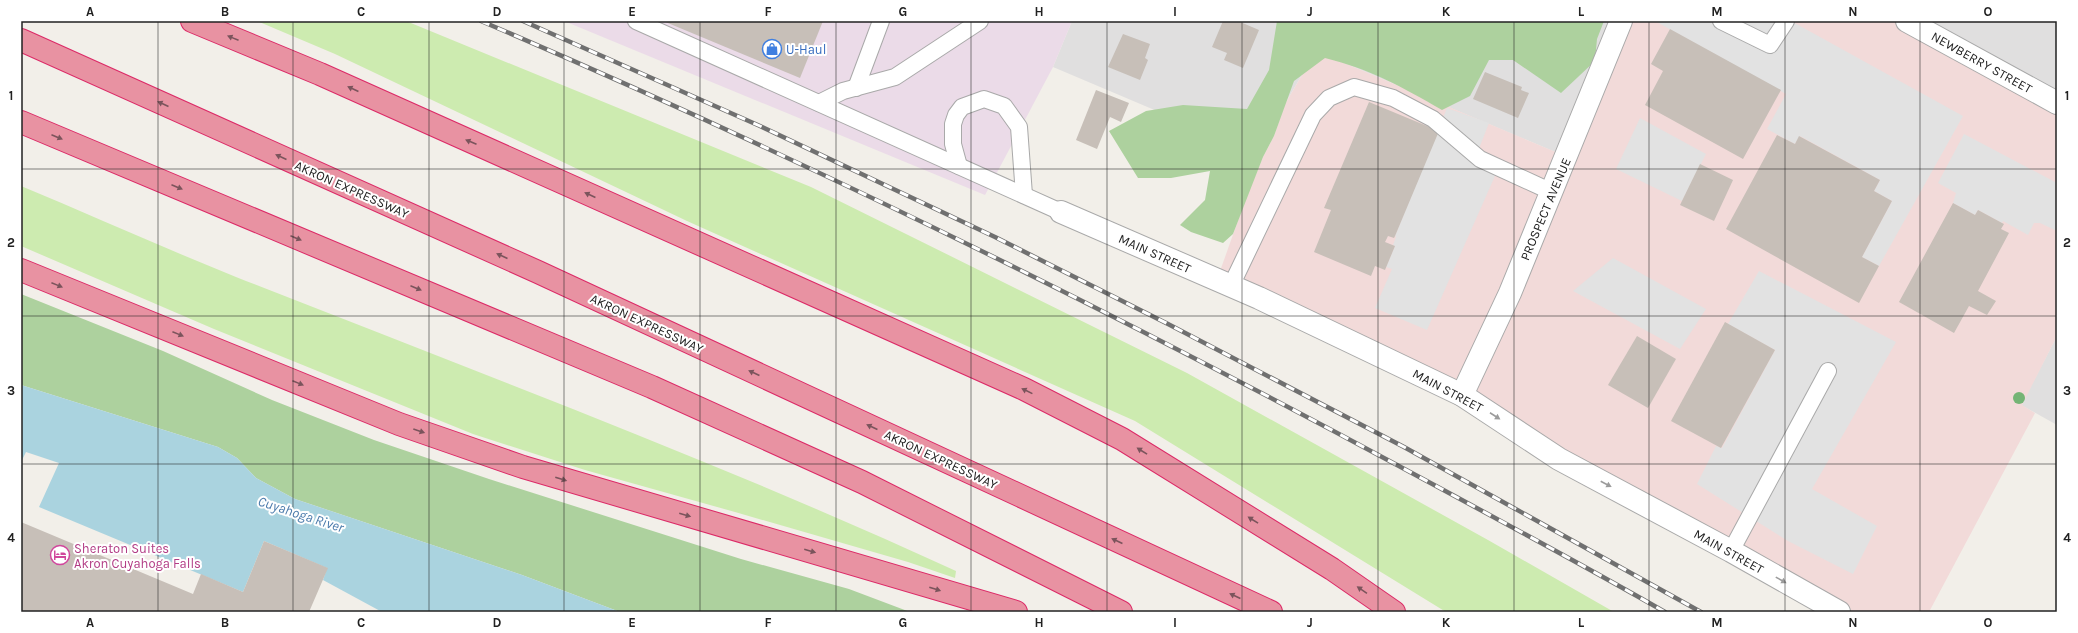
<svg xmlns="http://www.w3.org/2000/svg" width="2078" height="633" viewBox="0 0 2078 633" font-family="Karla,sans-serif">
<style>
.residential{fill:#e0dfdf}
.commercial{fill:#f2dad9}
.industrial{fill:#ebdbe8}
.grass{fill:#cdebb0}
.forest{fill:#add19e}
.parking{fill:#e2e2e2}
.water{fill:#aad3df}
.building{fill:#c7bfb8}
.lines{fill:none;stroke-linecap:round;stroke-linejoin:round}
.service-casing{stroke:#a9a9a9;stroke-width:18}
.minor-casing{stroke:#a9a9a9;stroke-width:24}
.tertiary-casing{stroke:#a9a9a9;stroke-width:24}
.motorway-casing{stroke:#dc2a67;stroke-width:24}
.service{stroke:#fff;stroke-width:16}
.minor{stroke:#fff;stroke-width:22}
.tertiary{stroke:#fff;stroke-width:22}
.motorway{stroke:#e892a2;stroke-width:22}
.rail-casing{stroke:#707070;stroke-width:4.5}
.rail{stroke:#fff;stroke-width:3;stroke-dasharray:9;stroke-linecap:butt}
.tree{fill:#74b475}
.oneway{fill:#7b545c}
.oneway2{fill:#9c9c9c}
.grid{fill:none;stroke:#222;stroke-width:1;stroke-opacity:0.55}
.labels{text-anchor:middle;stroke-width:4;stroke-linejoin:round;paint-order:stroke}
.shop-label{font-size:13px;fill:#366cbe;stroke:#fff;text-anchor:start}
.street-label{font-size:13px;fill:#222;stroke:#fff}
.hotel-label{font-size:13px;fill:#b23c85;stroke:#fff;text-anchor:start}
.water-label{font-size:14px;font-style:italic;fill:#4a7aab;stroke:#fff}
.neatline{fill:none;stroke:#222;stroke-width:1.5}
.grid-label{font-size:13px;text-anchor:middle;font-weight:bold;fill:#222}
</style>
<rect width="100%" height="100%" fill="#f2efe9"/>
<g class="residential">
<path d="M1072 21H1621L1567 157 1316 51 1256 153 1053 67Z"/>
<path d="M1907 21H2057V103Z"/>
<path d="M2057 336V425L2021 405Z"/>
</g>
<g class="commercial">
<path d="M1621 21H1907L2057 103V336L2022 405 2035 413 1929 612H1839L1462 395Z"/>
<path d="M1316 51 1558 153 1459 389 1219 274 1246 198 1263 157 1274 136 1285 104Z"/>
</g>
<path class="industrial" d="M564 21H1072L1053 67 985 195Z"/>
<g class="grass">
<path d="M257 21H406L811 187 1187 373 1488 540 1614 612H1446L1135 421 687 221 335 54Z"/>
<path d="M21 186C93 216 164 248 236 277 477 372 721 463 956 571L955 578 908 562 735 512 585 470 473 434 214 329 21 246Z"/>
</g>
<g class="forest">
<path d="M1277 21H1604L1597 39 1595 61 1561 93 1513 60H1489L1470 96 1442 110C1402 87 1370 69 1325 58L1294 81 1274 136 1263 157 1233 234 1223 243 1191 232 1180 225 1205 200 1210 171 1171 178H1138L1109 131 1146 111 1183 105 1247 109 1269 70Z"/>
<path d="M21 294 163 351 272 400 374 440 489 479 741 559 849 589 910 612H620L522 575 295 499 256 478 237 458 218 447 21 385Z"/>
</g>
<g class="parking">
<path d="M1655 21H1791L1963 116 1879 266 1862 257 1892 201 1874 191 1880 180 1800 136 1795 144 1767 129 1786 94Z"/>
<path d="M1447 108 1489 123 1478 151 1502 160 1427 330 1375 308 1392 269 1386 267 1395 246 1393 245 1396 237 1395 236Z"/>
<path d="M1640 118 1706 154 1682 201 1616 169Z"/>
<path d="M1964 134 2057 183V231L2040 223H2034L2028 235 2003 221 2002 223 1978 210 1975 215 1953 203 1956 193 1938 183Z"/>
<path d="M1613 258 1706 309 1680 349 1573 291Z"/>
<path d="M1759 271 1896 342 1812 489 1877 526 1853 574 1788 541 1697 484 1716 446 1722 448 1775 350 1728 324Z"/>
</g>
<path class="water" d="M21 385 218 447 237 458 256 478 295 499 522 575 620 612H382L323 580 327 568 264 541 243 592 39 507 59 463 26 452 21 462Z"/>
<g class="building">
<path d="M663 21H823L800 78Z"/>
<path d="M1223 21H1238L1259 30 1243 68 1224 60 1227 53 1212 47Z"/>
<path d="M1670 29 1781 90 1743 159 1645 105 1663 71 1651 64Z"/>
<path d="M1123 34 1150 44 1145 58 1148 60 1140 80 1108 67Z"/>
<path d="M1485 72 1522 87 1521 90 1529 93 1518 118 1473 99Z"/>
<path d="M1096 90 1129 103 1121 122 1110 117 1097 149 1076 140Z"/>
<path d="M1369 102 1439 131 1395 236 1394 238 1388 236 1385 242 1395 246 1385 270 1375 266 1371 276 1314 252 1331 210 1324 208Z"/>
<path d="M1777 135 1795 144 1799 136 1880 180 1874 191 1892 201 1862 257 1879 266 1859 303 1726 229Z"/>
<path d="M1700 164 1733 180 1714 221 1680 205Z"/>
<path d="M1953 203 1975 215 1978 210 2002 223 2004 224 2001 229 2009 233 1978 291 1996 301 1987 315 1969 306 1954 333 1899 302Z"/>
<path d="M1725 322 1775 350 1721 448 1671 421Z"/>
<path d="M1637 336 1676 359 1648 408 1608 385Z"/>
<path d="M21 522 193 594 201 574 243 592 264 541 328 568 309 612H21Z"/>
</g>
<g class="lines">
<g class="service-casing">
<g id="service">
<path d="M636 21 1061 212"/>
<path d="M1721 21 1770 45 1786 21"/>
<path d="M856 88 881 21"/>
<path d="M819 103 843 91 895 77 980 21"/>
<path d="M959 166 953 144V124L956 115 962 107 984 99 1004 106 1019 127 1024 195"/>
<path d="M1231 286 1313 115 1329 98 1354 87 1393 98 1433 119 1480 159 1552 192"/>
<path d="M1731 551 1828 371"/>
</g>
</g>
<g class="minor-casing">
<g id="minor">
<path d="M1061 212 1259 298 1462 395 1559 459 1731 551 1839 612"/>
<path d="M1462 395 1510 293 1621 21"/>
</g>
</g>
<g class="tertiary-casing">
<path id="tertiary" d="M1907 21 2057 103"/>
</g>
<g class="motorway-casing">
<g id="motorway">
<path d="M192 21 320 74 1024 389 1122 439 1332 569 1394 612"/>
<path d="M21 40 538 272 1271 612"/>
<path d="M21 122 652 387 862 482 1121 612"/>
<path d="M21 270 399 424 523 467 1016 612"/>
</g>
</g>
<use href="#service" class="service"/>
<use href="#minor" class="minor"/>
<use href="#tertiary" class="tertiary"/>
<use href="#motorway" class="motorway"/>
<g class="rail-casing">
<g id="rail">
<path d="M481 21C793 154 1098 304 1397 465 1486 513 1576 561 1665 612"/>
<path d="M523 21 760 126 995 237 1168 324 1404 447 1701 612"/>
</g>
</g>
<use href="#rail" class="rail"/>
</g>
<circle class="tree" cx="2019" cy="398" r="6"/>
<defs><path id="oneway-solid" d="M-6-.8H1V-3.2L6.5 0L1 3.2V.8H-6Z"/></defs>
<g class="oneway">
<use href="#oneway-solid" transform="translate(233 38) rotate(-158)"/>
<use href="#oneway-solid" transform="translate(353 89) rotate(-155)"/>
<use href="#oneway-solid" transform="translate(163 104) rotate(-156)"/>
<use href="#oneway-solid" transform="translate(57 137) rotate(23)"/>
<use href="#oneway-solid" transform="translate(471 142) rotate(-157)"/>
<use href="#oneway-solid" transform="translate(281 157) rotate(-156)"/>
<use href="#oneway-solid" transform="translate(177 187) rotate(23)"/>
<use href="#oneway-solid" transform="translate(590 195) rotate(-155)"/>
<use href="#oneway-solid" transform="translate(296 238) rotate(23)"/>
<use href="#oneway-solid" transform="translate(502 256) rotate(-156)"/>
<use href="#oneway-solid" transform="translate(57 285) rotate(22)"/>
<use href="#oneway-solid" transform="translate(416 288) rotate(23)"/>
<use href="#oneway-solid" transform="translate(178 334) rotate(22)"/>
<use href="#oneway-solid" transform="translate(754 373) rotate(-155)"/>
<use href="#oneway-solid" transform="translate(298 383) rotate(22)"/>
<use href="#oneway-solid" transform="translate(1027 391) rotate(-154)"/>
<use href="#oneway-solid" transform="translate(872 427) rotate(-155)"/>
<use href="#oneway-solid" transform="translate(419 431) rotate(19)"/>
<use href="#oneway-solid" transform="translate(1142 451) rotate(-148)"/>
<use href="#oneway-solid" transform="translate(561 479) rotate(17)"/>
<use href="#oneway-solid" transform="translate(685 515) rotate(16)"/>
<use href="#oneway-solid" transform="translate(1253 520) rotate(-148)"/>
<use href="#oneway-solid" transform="translate(1117 541) rotate(-155)"/>
<use href="#oneway-solid" transform="translate(810 551) rotate(16)"/>
<use href="#oneway-solid" transform="translate(935 589) rotate(18)"/>
<use href="#oneway-solid" transform="translate(1362 590) rotate(-146)"/>
<use href="#oneway-solid" transform="translate(1235 596) rotate(-155)"/>
</g>
<g class="oneway2">
<use href="#oneway-solid" transform="translate(1495 416) rotate(33)"/>
<use href="#oneway-solid" transform="translate(1606 484) rotate(28)"/>
<use href="#oneway-solid" transform="translate(1781 580) rotate(29)"/>
</g>
<path class="grid" d="M158 21V612M293 21V612M429 21V612M564 21V612M700 21V612M836 21V612M971 21V612M1107 21V612M1242 21V612M1378 21V612M1514 21V612M1649 21V612M1785 21V612M1920 21V612M21 169H2057M21 316H2057M21 464H2057"/>
<defs>
<g id="shop-ring" transform="scale(1)"><circle r="9.5" fill="#fff" stroke="#3f7fe0" stroke-width="1.5"/><path d="M-5-2.5h2.3a2.7 3.5 0 0 1 5.4 0H5L5.5 6h-11ZM-1.5-2.5h3a1.5 2.3 0 0 0-3 0Z" fill="#3f7fe0"/></g>
<g id="hotel-ring" transform="scale(1)"><circle r="9.5" fill="#fff" stroke="#d1479c" stroke-width="1.5"/><path d="M-6-4.5h1.5V1H6V5H4.5V3h-9V5H-6ZM-4 0a1.8 1.8 0 1 1 3.6 0ZM.5 0V-2.5h3Q6-2.5 6 0Z" fill="#d1479c"/></g>
</defs>
<g fill-rule="evenodd">
<use href="#shop-ring" x="772" y="49"/>
<use href="#hotel-ring" x="60" y="555"/>
</g>
<g class="labels">
<g class="shop-label">
<text x="786" y="54">U-Haul</text>
</g>
<g class="street-label">
<text transform="translate(1982 62) rotate(29)" y="5">NEWBERRY STREET</text>
<text transform="translate(352 189) rotate(24)" y="5">AKRON EXPRESSWAY</text>
<text transform="translate(1545 209) rotate(-67)" y="5">PROSPECT AVENUE</text>
<text transform="translate(1155 253) rotate(24)" y="5">MAIN STREET</text>
<text transform="translate(647 323) rotate(25)" y="5">AKRON EXPRESSWAY</text>
<text transform="translate(1448 390) rotate(28)" y="5">MAIN STREET</text>
<text transform="translate(941 459) rotate(25)" y="5">AKRON EXPRESSWAY</text>
<text transform="translate(1729 551) rotate(29)" y="5">MAIN STREET</text>
</g>
<g class="hotel-label">
<text x="74" y="553">Sheraton Suites<tspan x="74" dy="15">Akron Cuyahoga Falls</tspan></text>
</g>
<g class="water-label">
<text transform="translate(301 514) rotate(18)" y="5">Cuyahoga River</text>
</g>
</g>
<rect width="2078" height="633" fill="none" stroke="#ffffff" stroke-width="44"/>
<rect x="22" y="22" width="2034" height="589" class="neatline"/>
<g class="grid-label">
<text x="90" y="16">A</text>
<text x="225" y="16">B</text>
<text x="361" y="16">C</text>
<text x="497" y="16">D</text>
<text x="632" y="16">E</text>
<text x="768" y="16">F</text>
<text x="903" y="16">G</text>
<text x="1039" y="16">H</text>
<text x="1175" y="16">I</text>
<text x="1310" y="16">J</text>
<text x="1446" y="16">K</text>
<text x="1581" y="16">L</text>
<text x="1717" y="16">M</text>
<text x="1853" y="16">N</text>
<text x="1988" y="16">O</text>
<text x="11" y="100">1</text>
<text x="2067" y="100">1</text>
<text x="11" y="247">2</text>
<text x="2067" y="247">2</text>
<text x="11" y="395">3</text>
<text x="2067" y="395">3</text>
<text x="11" y="542">4</text>
<text x="2067" y="542">4</text>
<text x="90" y="627">A</text>
<text x="225" y="627">B</text>
<text x="361" y="627">C</text>
<text x="497" y="627">D</text>
<text x="632" y="627">E</text>
<text x="768" y="627">F</text>
<text x="903" y="627">G</text>
<text x="1039" y="627">H</text>
<text x="1175" y="627">I</text>
<text x="1310" y="627">J</text>
<text x="1446" y="627">K</text>
<text x="1581" y="627">L</text>
<text x="1717" y="627">M</text>
<text x="1853" y="627">N</text>
<text x="1988" y="627">O</text>
</g>
</svg>
